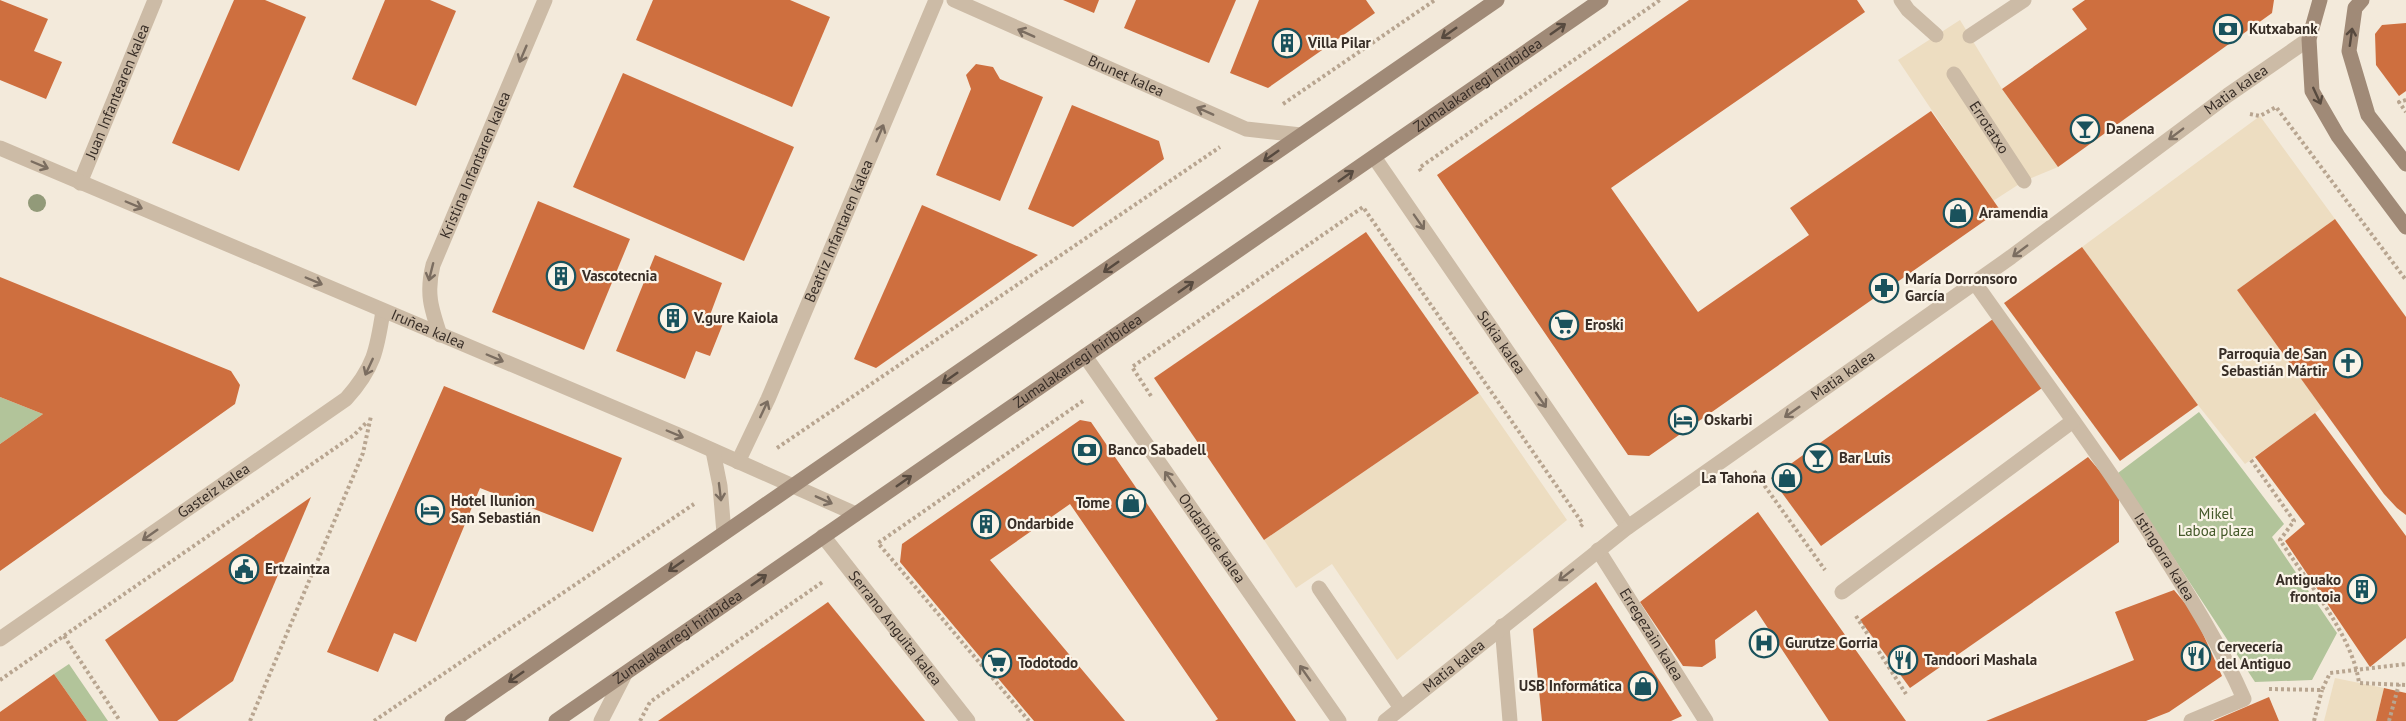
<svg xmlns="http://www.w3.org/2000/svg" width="2406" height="721" viewBox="0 0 2406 721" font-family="'PT Sans',sans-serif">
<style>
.green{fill:#b2c49a}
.plaza{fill:#edddc1}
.building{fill:#ce6f3f}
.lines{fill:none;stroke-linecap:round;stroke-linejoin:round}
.path{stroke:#b8a590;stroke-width:4;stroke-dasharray:3 3;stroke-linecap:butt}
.service{stroke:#ccbba6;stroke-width:15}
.pedestrian{stroke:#ccbba6;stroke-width:15}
.minor{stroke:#ccbba6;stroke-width:15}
.tertiary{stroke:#ccbba6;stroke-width:15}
.secondary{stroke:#a08a77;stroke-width:15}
.tree{fill:#929a79}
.oneway{stroke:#574a3f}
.oneway2{stroke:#7b6d60}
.labels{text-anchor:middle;stroke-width:4.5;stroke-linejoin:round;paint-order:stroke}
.poi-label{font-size:15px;font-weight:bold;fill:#382e27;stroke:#fbf4e8;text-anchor:start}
.street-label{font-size:15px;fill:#382e27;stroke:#fbf4e8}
.park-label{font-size:15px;fill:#435829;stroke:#fbf4e8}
</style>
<rect width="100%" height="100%" fill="#f3eadb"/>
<g class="green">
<path d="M0 397 43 414 0 444Z"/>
<path d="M2199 412 2284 524 2272 537 2337 633 2312 680 2255 682 2118 473Z"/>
<path d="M69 664 108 721H87L54 674Z"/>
</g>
<g class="plaza">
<path d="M1960 20 2002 89 2058 167 2024 181 1993 201 1898 60Z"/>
<path d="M2260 116 2335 219 2237 290 2322 408 2245 464 2198 405 2082 247Z"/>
<path d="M1479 393 1567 520 1397 660 1332 564 1296 588 1264 540Z"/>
<path d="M2335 678 2384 688 2376 721H2324Z"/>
</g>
<g class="building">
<path d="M0 0 48 19 34 51 62 62 46 99 0 80Z"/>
<path d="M234 0H265L306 17 239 171 172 143Z"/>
<path d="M385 0H430L456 11 416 106 352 79Z"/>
<path d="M653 0H790L830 17 792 107 636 40Z"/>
<path d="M1063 0H1099L1094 13Z"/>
<path d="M1136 0H1236L1209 63 1124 28Z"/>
<path d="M1259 0H1366L1375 13 1268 88 1230 73Z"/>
<path d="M1689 0H1857L1865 12 1611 188 1698 312 1809 235 1790 208 1931 111 2000 210 1649 456 1628 455 1437 175Z"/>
<path d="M2085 0H2274L2272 13 2058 167 2002 89 2087 29 2072 9Z"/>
<path d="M2406 23V91L2399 96 2376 65 2375 34 2382 25Z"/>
<path d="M976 64 993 67 1000 79 1043 97 1000 201 936 175 971 89 966 75Z"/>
<path d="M623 73 794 147 744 261 573 187Z"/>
<path d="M1072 105 1159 141 1164 159 1073 227 1028 209Z"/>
<path d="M538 201 630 239 584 350 492 312Z"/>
<path d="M922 205 1038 255 876 368 854 359Z"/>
<path d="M2335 219 2406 317V515L2397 508 2384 494 2237 290Z"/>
<path d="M1366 232 1479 393 1264 540 1154 378Z"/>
<path d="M2082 247 2198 405 2120 461 2004 303Z"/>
<path d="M655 255 722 283 710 315 724 321 710 356 696 351 685 379 616 351Z"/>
<path d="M0 277 231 371 240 385 235 404 0 571V444L43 414 0 397Z"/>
<path d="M1993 319 2042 388 1821 546 1771 478Z"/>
<path d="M444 386 622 458 593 532 480 488 416 642 394 633 378 672 327 652Z"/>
<path d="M2315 413 2406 536V638L2370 667 2285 541 2305 524 2255 457Z"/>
<path d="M1080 420 1091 422 1296 721H1215L1218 719 1070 504 990 560 1125 721H1034L900 562 902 544Z"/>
<path d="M2088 457 2119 494V542L1910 688 1860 620Z"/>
<path d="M311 497 233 681 177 721H159L105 640Z"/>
<path d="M1758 512 1906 721H1829L1756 610 1715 640 1716 658 1702 667 1683 666 1640 602Z"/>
<path d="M1596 582 1666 691 1682 716 1671 721H1542L1533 629Z"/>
<path d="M2174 590 2194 614 2222 676 2169 712 2146 721H1986L2134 660 2115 612Z"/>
<path d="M828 602 925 721H658Z"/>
<path d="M54 674 87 721H0V712Z"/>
<path d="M2384 688 2406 693V721H2376Z"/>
<path d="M2269 697 2279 721H2213Z"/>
</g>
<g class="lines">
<g class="path">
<path d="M2406 100 2399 102 2406 112"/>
<path d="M1283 104 1435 0"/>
<path d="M2250 114 2260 116 2276 107 2406 280"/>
<path d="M1421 171 1419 168 1660 0"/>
<path d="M1151 396 1132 367 1363 207 1583 524 1580 527"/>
<path d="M777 448 1220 147"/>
<path d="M2251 460 2294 521 2280 540C2306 580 2353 636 2359 683L2406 685"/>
<path d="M1754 471 1825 570"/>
<path d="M1856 616 1906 694"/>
<path d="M64 636 120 721"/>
<path d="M0 680 354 435 367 422"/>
<path d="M2269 689 2322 690 2330 673 2406 664"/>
<path d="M250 721 363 453 371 416"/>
<path d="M374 721 694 504"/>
<path d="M640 721 650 702 824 581"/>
<path d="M1029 721 878 543 1083 401"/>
<path d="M2314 721 2322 690"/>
<path d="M2389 721 2399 684"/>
</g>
<g class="service">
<path d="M1901 0 1908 10 1936 35"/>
<path d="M1970 36 2024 0"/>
<path id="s1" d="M1975 283C2037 371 2102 457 2159 548 2190 597 2221 646 2244 699L2191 721"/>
<path d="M1319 588 1401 708"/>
<path d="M1842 592 2073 421"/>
</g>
<path class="pedestrian" id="s2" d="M1954 74 2024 181"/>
<g class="minor">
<path id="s3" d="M954 0 1246 129 1301 135"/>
<path id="s4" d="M1374 157 1628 527"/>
<path id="s5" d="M80 183 155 0"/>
<path id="s6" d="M440 335C431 308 426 293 433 265L545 0"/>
<path id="s7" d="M1085 356 1339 721"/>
<path id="s8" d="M738 462 768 399 936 0"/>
<path id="s9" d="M823 536 968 721"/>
<path id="s10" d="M1598 550 1706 721"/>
<path d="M1502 626 1510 721"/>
<path id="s11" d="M0 639 346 399C374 368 377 350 383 311"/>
<path d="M601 721 625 674"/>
<path id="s12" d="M1385 721 1628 527 2011 257 2228 95 2309 39"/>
</g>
<g class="tertiary">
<path id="s13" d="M0 148 683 437 856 514"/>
<path d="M713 451 720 486 724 533"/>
</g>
<g class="secondary">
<path d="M2320 0 2309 39 2312 91 2338 136 2406 227"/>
<path d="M2362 0 2355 8 2349 51 2368 115 2406 164"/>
<path d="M452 721 1497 0"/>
<path id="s14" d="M556 721 1601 0"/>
</g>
</g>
<circle class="tree" cx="37" cy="203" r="9"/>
<defs><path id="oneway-shaft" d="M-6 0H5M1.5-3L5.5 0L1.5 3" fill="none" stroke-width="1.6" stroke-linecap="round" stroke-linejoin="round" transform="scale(1.5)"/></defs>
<g class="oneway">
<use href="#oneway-shaft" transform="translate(1558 29) rotate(-35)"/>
<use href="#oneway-shaft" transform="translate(1449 33) rotate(145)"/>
<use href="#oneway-shaft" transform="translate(2351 37) rotate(-82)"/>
<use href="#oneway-shaft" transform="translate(2317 96) rotate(65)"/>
<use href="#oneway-shaft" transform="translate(1271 156) rotate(145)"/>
<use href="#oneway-shaft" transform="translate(1346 176) rotate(-35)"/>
<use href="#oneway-shaft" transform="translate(1111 267) rotate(145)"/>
<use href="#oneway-shaft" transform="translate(1186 287) rotate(-35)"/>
<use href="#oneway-shaft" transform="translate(950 378) rotate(145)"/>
<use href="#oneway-shaft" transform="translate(904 481) rotate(-35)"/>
<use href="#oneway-shaft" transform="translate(676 566) rotate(145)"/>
<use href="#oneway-shaft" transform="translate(759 580) rotate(-35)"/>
<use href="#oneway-shaft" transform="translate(516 677) rotate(145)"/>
</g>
<g class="oneway2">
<use href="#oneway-shaft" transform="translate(1026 33) rotate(-156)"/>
<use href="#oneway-shaft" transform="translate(523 54) rotate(113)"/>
<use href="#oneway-shaft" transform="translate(1205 111) rotate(-156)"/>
<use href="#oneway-shaft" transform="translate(880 133) rotate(-67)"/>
<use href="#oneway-shaft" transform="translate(2176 134) rotate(143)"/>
<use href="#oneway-shaft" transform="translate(40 165) rotate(23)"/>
<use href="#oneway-shaft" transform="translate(134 205) rotate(23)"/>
<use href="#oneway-shaft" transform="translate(1419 222) rotate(55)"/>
<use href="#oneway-shaft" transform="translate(2020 251) rotate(143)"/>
<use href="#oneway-shaft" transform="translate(431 272) rotate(104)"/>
<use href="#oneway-shaft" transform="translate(314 281) rotate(23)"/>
<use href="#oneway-shaft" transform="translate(495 358) rotate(23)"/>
<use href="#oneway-shaft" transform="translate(369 367) rotate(115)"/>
<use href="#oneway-shaft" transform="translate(1541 400) rotate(55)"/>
<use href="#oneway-shaft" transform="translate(764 409) rotate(-65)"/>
<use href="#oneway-shaft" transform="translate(1792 412) rotate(145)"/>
<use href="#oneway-shaft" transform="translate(675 434) rotate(23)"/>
<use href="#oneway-shaft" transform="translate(1170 479) rotate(-125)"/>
<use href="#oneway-shaft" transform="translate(720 492) rotate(83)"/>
<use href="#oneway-shaft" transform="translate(824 500) rotate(24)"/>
<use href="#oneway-shaft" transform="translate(150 535) rotate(145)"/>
<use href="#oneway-shaft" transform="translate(1566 575) rotate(142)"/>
<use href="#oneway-shaft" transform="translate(1305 673) rotate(-125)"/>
</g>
<defs>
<g id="bank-ring" transform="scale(1.5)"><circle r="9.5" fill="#fbf4e8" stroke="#1a525c" stroke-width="1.5"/><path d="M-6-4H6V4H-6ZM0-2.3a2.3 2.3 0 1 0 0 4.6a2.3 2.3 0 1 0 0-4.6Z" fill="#1a525c"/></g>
<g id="building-ring" transform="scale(1.5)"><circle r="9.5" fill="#fbf4e8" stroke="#1a525c" stroke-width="1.5"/><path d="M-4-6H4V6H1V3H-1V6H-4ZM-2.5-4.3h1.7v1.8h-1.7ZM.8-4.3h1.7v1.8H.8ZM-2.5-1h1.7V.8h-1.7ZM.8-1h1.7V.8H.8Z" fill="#1a525c"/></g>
<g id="bar-ring" transform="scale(1.5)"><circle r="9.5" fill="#fbf4e8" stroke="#1a525c" stroke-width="1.5"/><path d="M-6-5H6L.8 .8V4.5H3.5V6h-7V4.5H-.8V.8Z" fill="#1a525c"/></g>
<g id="shop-ring" transform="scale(1.5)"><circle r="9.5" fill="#fbf4e8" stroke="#1a525c" stroke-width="1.5"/><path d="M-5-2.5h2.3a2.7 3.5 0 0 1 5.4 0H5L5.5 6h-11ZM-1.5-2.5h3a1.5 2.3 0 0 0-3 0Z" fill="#1a525c"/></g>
<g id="pharmacy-ring" transform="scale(1.5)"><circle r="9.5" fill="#fbf4e8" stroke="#1a525c" stroke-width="1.5"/><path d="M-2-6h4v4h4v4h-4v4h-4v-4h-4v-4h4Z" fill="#1a525c"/></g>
<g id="supermarket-ring" transform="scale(1.5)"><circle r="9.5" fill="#fbf4e8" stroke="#1a525c" stroke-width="1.5"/><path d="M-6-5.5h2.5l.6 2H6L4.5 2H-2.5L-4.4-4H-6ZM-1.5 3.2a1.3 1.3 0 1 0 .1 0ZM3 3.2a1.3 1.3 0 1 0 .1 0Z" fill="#1a525c"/></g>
<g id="church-ring" transform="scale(1.5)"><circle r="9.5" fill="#fbf4e8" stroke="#1a525c" stroke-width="1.5"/><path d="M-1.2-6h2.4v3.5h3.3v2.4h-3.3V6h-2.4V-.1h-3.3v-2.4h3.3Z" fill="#1a525c"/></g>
<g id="hotel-ring" transform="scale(1.5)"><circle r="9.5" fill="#fbf4e8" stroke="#1a525c" stroke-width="1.5"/><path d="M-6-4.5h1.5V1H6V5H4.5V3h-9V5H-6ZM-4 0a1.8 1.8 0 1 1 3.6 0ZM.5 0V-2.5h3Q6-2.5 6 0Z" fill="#1a525c"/></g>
<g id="civic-ring" transform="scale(1.5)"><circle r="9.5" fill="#fbf4e8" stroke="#1a525c" stroke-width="1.5"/><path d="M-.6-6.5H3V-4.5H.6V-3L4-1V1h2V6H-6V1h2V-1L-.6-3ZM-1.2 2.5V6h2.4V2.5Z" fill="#1a525c"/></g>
<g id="hospital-ring" transform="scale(1.5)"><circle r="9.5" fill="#fbf4e8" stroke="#1a525c" stroke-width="1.5"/><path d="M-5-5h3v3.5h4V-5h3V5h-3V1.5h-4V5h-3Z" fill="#1a525c"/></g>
<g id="restaurant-ring" transform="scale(1.5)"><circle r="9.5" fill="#fbf4e8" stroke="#1a525c" stroke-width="1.5"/><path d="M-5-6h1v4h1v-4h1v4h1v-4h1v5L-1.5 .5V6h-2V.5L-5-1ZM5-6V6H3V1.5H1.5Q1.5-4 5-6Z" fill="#1a525c"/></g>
</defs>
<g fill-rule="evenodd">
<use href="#bank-ring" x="2228" y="29"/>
<use href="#building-ring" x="1287" y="43"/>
<use href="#bar-ring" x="2085" y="129"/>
<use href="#shop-ring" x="1958" y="213"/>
<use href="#building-ring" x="561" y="276"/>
<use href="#pharmacy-ring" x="1884" y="288"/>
<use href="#building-ring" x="673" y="318"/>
<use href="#supermarket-ring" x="1564" y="325"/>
<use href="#church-ring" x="2348" y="363"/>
<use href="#hotel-ring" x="1683" y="420"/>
<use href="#bank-ring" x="1087" y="450"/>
<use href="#bar-ring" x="1818" y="458"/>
<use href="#shop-ring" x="1787" y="478"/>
<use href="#shop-ring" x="1131" y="503"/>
<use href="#hotel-ring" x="430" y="510"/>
<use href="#building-ring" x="986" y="524"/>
<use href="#civic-ring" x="244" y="569"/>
<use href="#building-ring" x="2362" y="589"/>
<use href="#hospital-ring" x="1764" y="643"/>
<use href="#restaurant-ring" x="2196" y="656"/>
<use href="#restaurant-ring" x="1903" y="660"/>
<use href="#supermarket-ring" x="997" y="663"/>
<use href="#shop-ring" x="1643" y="686"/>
</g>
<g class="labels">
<g class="poi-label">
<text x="2249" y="34">Kutxabank</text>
<text x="1308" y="48">Villa Pilar</text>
<text x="2106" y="134">Danena</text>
<text x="1979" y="218">Aramendia</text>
<text x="582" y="281">Vascotecnia</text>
<text x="1905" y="284">María Dorronsoro<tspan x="1905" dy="17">García</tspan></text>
<text x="694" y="323">V.gure Kaiola</text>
<text x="1585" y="330">Eroski</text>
<text x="2327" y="359" text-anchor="end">Parroquia de San<tspan x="2327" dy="17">Sebastián Mártir</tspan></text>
<text x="1704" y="425">Oskarbi</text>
<text x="1108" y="455">Banco Sabadell</text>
<text x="1839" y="463">Bar Luis</text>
<text x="1766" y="483" text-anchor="end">La Tahona</text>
<text x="451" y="506">Hotel Ilunion<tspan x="451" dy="17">San Sebastián</tspan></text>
<text x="1110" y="508" text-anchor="end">Tome</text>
<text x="1007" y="529">Ondarbide</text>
<text x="265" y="574">Ertzaintza</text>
<text x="2341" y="585" text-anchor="end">Antiguako<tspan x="2341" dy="17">frontoia</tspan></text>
<text x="1785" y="648">Gurutze Gorria</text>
<text x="2217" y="652">Cervecería<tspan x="2217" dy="17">del Antiguo</tspan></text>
<text x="1924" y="665">Tandoori Mashala</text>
<text x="1018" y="668">Todotodo</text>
<text x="1622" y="691" text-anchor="end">USB Informática</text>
</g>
<g class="street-label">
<text dy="5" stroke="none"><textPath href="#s3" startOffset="188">Brunet kalea</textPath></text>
<text dy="5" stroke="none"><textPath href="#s14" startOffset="1120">Zumalakarregi hiribidea</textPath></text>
<text dy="5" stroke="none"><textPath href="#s12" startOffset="1060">Matia kalea</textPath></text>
<text dy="5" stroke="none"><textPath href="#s5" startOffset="99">Juan Infantearen kalea</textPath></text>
<text dy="5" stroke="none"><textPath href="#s2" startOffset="64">Errotatxo</textPath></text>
<text dy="5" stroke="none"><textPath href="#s6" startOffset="180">Kristina Infantaren kalea</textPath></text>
<text dy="5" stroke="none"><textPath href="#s8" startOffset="252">Beatriz Infantaren kalea</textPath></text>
<text dy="5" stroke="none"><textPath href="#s13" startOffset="465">Iruñea kalea</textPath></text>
<text dy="5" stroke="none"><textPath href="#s4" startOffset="225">Sukia kalea</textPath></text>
<text dy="5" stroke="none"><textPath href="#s14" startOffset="634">Zumalakarregi hiribidea</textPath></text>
<text dy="5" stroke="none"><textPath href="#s12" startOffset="574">Matia kalea</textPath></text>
<text dy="5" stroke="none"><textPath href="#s11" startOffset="260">Gasteiz kalea</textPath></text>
<text dy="5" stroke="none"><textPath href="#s7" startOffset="222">Ondarbide kalea</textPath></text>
<text dy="5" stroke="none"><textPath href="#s1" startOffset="333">Istingorra kalea</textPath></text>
<text dy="5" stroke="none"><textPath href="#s9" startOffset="117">Serrano Anguita kalea</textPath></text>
<text dy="5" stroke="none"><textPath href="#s14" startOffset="148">Zumalakarregi hiribidea</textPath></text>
<text dy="5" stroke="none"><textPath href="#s10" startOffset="100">Erregezain kalea</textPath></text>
<text dy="5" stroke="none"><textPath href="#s12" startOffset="88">Matia kalea</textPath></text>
</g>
<g class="park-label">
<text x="2216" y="519">Mikel<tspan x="2216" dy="17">Laboa plaza</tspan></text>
</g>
</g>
</svg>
